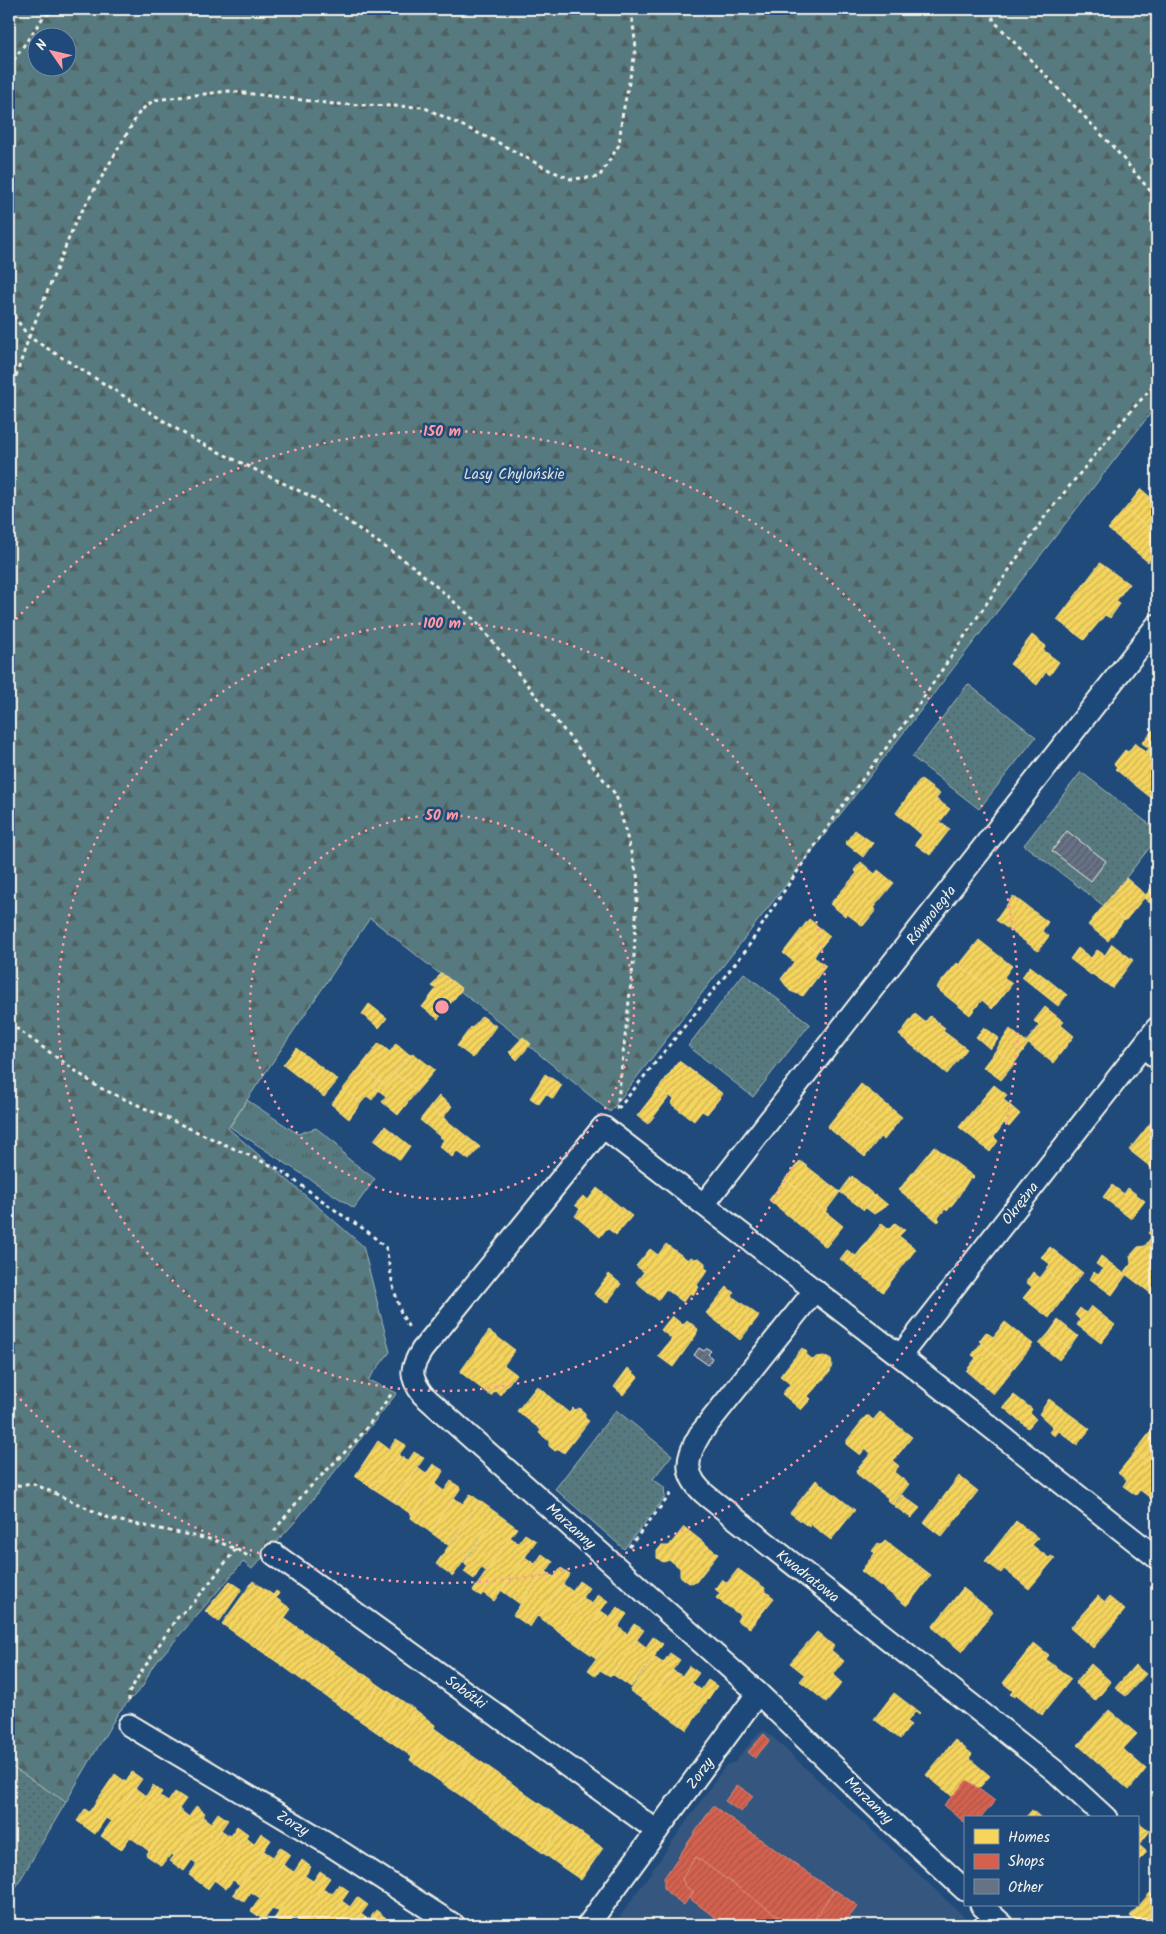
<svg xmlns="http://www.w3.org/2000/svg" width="1166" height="1934" viewBox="0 0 1166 1934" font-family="Kalam,sans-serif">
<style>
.built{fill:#34567e}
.grass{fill:url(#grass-dots);stroke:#a6b6b4}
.forest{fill:url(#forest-firs);stroke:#a6b6b4;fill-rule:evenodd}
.park{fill:url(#park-tufts);stroke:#a6b6b4}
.homes{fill:url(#homes-hatch);stroke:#f5dd86}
.shops{fill:url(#shops-hatch);stroke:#df8c7c}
.building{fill:url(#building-hatch);stroke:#f4f1e8}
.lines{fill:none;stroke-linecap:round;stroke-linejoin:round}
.lane-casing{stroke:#f4f1e8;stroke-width:15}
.street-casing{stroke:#f4f1e8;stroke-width:25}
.path{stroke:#f4f1e8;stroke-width:3;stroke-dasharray:4 4;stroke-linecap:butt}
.lane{stroke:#1f4a7a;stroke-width:11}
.street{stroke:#1f4a7a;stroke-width:21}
.ring{fill:none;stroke:#ff9aa2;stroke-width:2.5;stroke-dasharray:2.5 5}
.labels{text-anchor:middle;stroke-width:5;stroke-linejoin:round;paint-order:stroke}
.park-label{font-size:15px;fill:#dcdfd8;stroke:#1f4a7a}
.street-label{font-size:15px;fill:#f4f1e8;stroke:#1f4a7a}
.centre{fill:#ff9aa2;stroke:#1f4a7a;stroke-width:2.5}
.ring-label{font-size:15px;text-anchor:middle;font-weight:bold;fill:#ff9aa2;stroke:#1f4a7a;stroke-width:5;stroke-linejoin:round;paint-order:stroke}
</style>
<defs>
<pattern id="grass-dots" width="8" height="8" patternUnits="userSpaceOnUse" patternTransform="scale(1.25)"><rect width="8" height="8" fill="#577a7f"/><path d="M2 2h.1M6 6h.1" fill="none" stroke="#506162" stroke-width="1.8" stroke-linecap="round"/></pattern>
<pattern id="forest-firs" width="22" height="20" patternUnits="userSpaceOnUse" patternTransform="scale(1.25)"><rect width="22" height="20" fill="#577a7f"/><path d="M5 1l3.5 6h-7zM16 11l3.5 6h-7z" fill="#506162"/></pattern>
<pattern id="park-tufts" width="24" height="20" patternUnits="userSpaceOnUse" patternTransform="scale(1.25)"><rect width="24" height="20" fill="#577a7f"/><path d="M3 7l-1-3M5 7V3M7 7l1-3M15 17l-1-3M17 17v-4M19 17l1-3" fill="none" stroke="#506162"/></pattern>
<pattern id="homes-hatch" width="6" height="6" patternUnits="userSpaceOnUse" patternTransform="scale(1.25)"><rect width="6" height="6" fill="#f6d55c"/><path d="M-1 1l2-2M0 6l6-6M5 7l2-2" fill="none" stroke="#cbb256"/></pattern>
<pattern id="shops-hatch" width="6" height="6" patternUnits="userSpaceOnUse" patternTransform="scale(1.25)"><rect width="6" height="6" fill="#d6604d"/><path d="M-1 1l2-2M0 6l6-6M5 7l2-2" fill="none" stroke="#a5584b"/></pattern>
<pattern id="building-hatch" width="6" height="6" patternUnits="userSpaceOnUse" patternTransform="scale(1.25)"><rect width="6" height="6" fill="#667286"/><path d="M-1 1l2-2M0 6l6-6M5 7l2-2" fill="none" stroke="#585d66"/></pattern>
</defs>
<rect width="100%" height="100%" fill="#1f4a7a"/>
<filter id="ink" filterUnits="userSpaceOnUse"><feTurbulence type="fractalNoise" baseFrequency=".02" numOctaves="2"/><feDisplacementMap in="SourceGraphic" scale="10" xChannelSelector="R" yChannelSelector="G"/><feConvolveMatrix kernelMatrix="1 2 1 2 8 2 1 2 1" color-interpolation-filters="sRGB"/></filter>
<g filter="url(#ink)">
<path class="built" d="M766 1731 973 1925H614L726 1765 735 1762 759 1732Z"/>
<g class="grass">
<path d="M968 684 1036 737 979 809 912 757Z"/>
<path d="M1081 772 1157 830V838L1104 906 1024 845Z"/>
<path d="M744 973 810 1024 753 1097 688 1046Z"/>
<path d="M616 1410 672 1455 653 1479 664 1487 665 1497 624 1549 555 1489Z"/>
<path d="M9 1765 66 1802 9 1899Z"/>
<path d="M9 1913 26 1925H9Z"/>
</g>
<path class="forest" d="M9 9H1157V405L610 1112 529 1046 523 1037 521 1039 460 991 461 988 442 973 440 974 370 918 228 1128 363 1246 390 1352 368 1380 397 1393 294 1523 252 1569 243 1562 152 1667 143 1686 118 1713 66 1802 9 1765ZM38 38H68V68H38Z"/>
<path class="park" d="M247 1100 298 1134 316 1128 337 1144 346 1157 375 1179 354 1208 230 1127Z"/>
<g class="homes">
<path d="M1141 489 1157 503V535L1125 509Z"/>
<path d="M1125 509 1157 535V550L1148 562 1108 529Z"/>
<path d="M1100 563 1129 584 1116 601 1120 604 1110 618 1105 615 1084 640 1057 620Z"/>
<path d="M1032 635 1046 646 1043 650 1059 662 1050 675 1046 672 1037 685 1010 664Z"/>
<path d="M1153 730 1157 733V787L1150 797 1115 769 1117 767 1114 764 1125 750 1128 752 1135 743 1146 752 1149 748 1142 743Z"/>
<path d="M920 779 940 794 936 799 950 809 940 822 950 829 930 855 915 844 922 835 896 813Z"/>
<path d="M855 830 873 843 863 857 845 843Z"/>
<path d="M861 862 875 874 878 870 894 883 873 908 876 910 863 926 847 914 845 916 830 904 857 873 854 870Z"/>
<path d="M1126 878 1146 895 1157 880V909L1144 898 1125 921 1104 905Z"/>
<path d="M1013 896 1048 922 1042 931 1049 936 1038 951 996 920Z"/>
<path d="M1104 905 1124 920 1108 941 1088 925Z"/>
<path d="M809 919 830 936 817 952 796 936Z"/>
<path d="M796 936 817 952 814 957 826 966 803 996 790 991 781 979 794 962 783 953Z"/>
<path d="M979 940 1012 966 1004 977 1012 984 1001 998 959 965Z"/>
<path d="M1112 944 1133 960 1112 988 1092 974 1091 975 1070 959 1078 948 1091 958 1097 950 1105 955Z"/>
<path d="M957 963 1001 998 992 1009 982 1000 970 1015 936 988Z"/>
<path d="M1030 966 1046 978 1038 990 1022 977Z"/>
<path d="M441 973 462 989 438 1019 422 1007 436 989 432 986Z"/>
<path d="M1046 978 1067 995 1058 1006 1038 990Z"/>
<path d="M369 1004 387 1018 379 1028 362 1014Z"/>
<path d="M1045 1007 1064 1022 1061 1025 1074 1036 1053 1063 1026 1042 1039 1026 1034 1021Z"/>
<path d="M915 1014 925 1022 930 1016 945 1028 943 1031 967 1049 947 1074 899 1035Z"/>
<path d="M482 1016 496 1026 473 1058 457 1046 471 1027 472 1028Z"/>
<path d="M984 1027 999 1038 990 1049 976 1037Z"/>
<path d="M1010 1029 1028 1044 1014 1064 996 1050Z"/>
<path d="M523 1037 531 1044 517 1060 509 1052Z"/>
<path d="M379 1043 390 1052 396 1043 410 1055 385 1085 361 1066Z"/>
<path d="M296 1048 338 1080 324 1097 283 1065Z"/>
<path d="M996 1050 1014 1064 1001 1080 983 1067Z"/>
<path d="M413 1053 435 1070 417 1091 395 1074 410 1055Z"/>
<path d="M679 1061 723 1094 707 1114 702 1111 694 1121 671 1104 674 1099 658 1089Z"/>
<path d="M361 1066 379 1081 374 1087 379 1090 372 1100 367 1096 361 1103 343 1089Z"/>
<path d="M395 1074 417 1091 398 1115 382 1102 386 1096 374 1087 379 1081 385 1085Z"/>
<path d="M545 1074 562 1085 553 1099 546 1094 539 1104 530 1098Z"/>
<path d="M861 1084 902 1117 884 1140 842 1108Z"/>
<path d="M994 1085 1007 1095 1003 1099 1020 1114 1009 1127 1004 1123 994 1137 998 1141 990 1152 959 1127Z"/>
<path d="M343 1089 361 1103 349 1119 331 1104Z"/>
<path d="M658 1089 669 1097 648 1124 637 1116Z"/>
<path d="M439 1096 452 1106 443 1118 430 1107Z"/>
<path d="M430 1107 480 1147 469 1160 457 1151 452 1157 439 1146 444 1140 420 1120Z"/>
<path d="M842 1108 880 1137 865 1157 827 1127Z"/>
<path d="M1152 1121 1157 1125V1172L1129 1150Z"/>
<path d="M385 1126 410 1146 400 1160 374 1140Z"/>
<path d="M934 1146 974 1177 972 1179 970 1178 956 1200 916 1168Z"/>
<path d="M800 1161 840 1192 825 1212 785 1179Z"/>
<path d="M916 1168 956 1200 947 1211 945 1209 938 1218 940 1220 938 1222 899 1190Z"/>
<path d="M852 1176 875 1196 864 1210 840 1192Z"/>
<path d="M785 1179 843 1226 826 1247 769 1200Z"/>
<path d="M1112 1185 1124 1194 1128 1188 1145 1201 1131 1219 1103 1197Z"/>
<path d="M597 1188 632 1216 616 1235 607 1228 600 1237 575 1216 580 1209 575 1205 583 1196 588 1200Z"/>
<path d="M876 1195 888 1205 874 1214 866 1208Z"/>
<path d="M1157 1221V1240L1148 1233Z"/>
<path d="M882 1223 889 1229 895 1223 905 1230 899 1236 916 1249 899 1271 865 1244Z"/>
<path d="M1152 1236 1157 1240V1289L1153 1295 1124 1273 1131 1264 1130 1256 1138 1247 1145 1246Z"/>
<path d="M666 1244 688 1260 691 1257 694 1259 699 1258 705 1263V1268L708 1270 697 1285 699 1287 693 1295 690 1293 683 1302 666 1289 658 1300 636 1282 644 1272 636 1266 650 1249 658 1255Z"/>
<path d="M865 1244 899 1271 883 1292 840 1259 847 1250 856 1256Z"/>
<path d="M1050 1247 1083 1273 1070 1289 1046 1270 1050 1264 1041 1257Z"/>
<path d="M1101 1256 1126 1275 1112 1295 1090 1279 1094 1272 1098 1275 1103 1269 1096 1264Z"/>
<path d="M1046 1270 1070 1289 1049 1318 1023 1298 1032 1287 1026 1282 1033 1272 1040 1278Z"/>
<path d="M609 1274 621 1284 607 1303 594 1294Z"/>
<path d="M727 1287 734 1293 732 1296 759 1316 740 1340 706 1313Z"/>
<path d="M1091 1306 1115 1325 1101 1343 1077 1325 1080 1320 1075 1315 1080 1308 1086 1313Z"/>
<path d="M672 1316 683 1325 672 1339 661 1330Z"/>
<path d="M687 1320 698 1329 696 1335 683 1325Z"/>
<path d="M1058 1320 1078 1336 1069 1348 1049 1333Z"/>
<path d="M1005 1322 1033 1344 1013 1369 979 1341 986 1332 993 1337Z"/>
<path d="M683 1325 696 1335 673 1367 658 1356Z"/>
<path d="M489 1331 515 1350 504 1365 516 1374 500 1395 495 1391 491 1396 460 1372Z"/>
<path d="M1049 1333 1069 1348 1059 1360 1039 1344Z"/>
<path d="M981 1343 1013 1369 993 1394 966 1371 976 1358 972 1355Z"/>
<path d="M802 1348 807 1352 806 1354 813 1360 816 1357 824 1356 831 1360 832 1364 830 1372 808 1396 811 1399 801 1410 782 1394 790 1384 780 1376Z"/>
<path d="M628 1368 638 1377 623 1395 614 1387Z"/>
<path d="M537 1386 569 1413 573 1408 575 1410 579 1408 585 1413V1418L589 1421 564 1453 559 1449 555 1451 549 1446V1441L539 1433 541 1430 517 1411Z"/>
<path d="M1014 1395 1032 1409 1030 1413 1036 1419 1028 1428 1003 1407Z"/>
<path d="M1049 1399 1090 1429 1077 1445 1059 1431 1055 1436 1049 1432 1053 1427 1039 1414Z"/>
<path d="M880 1412 912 1437 893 1461 899 1466 894 1472 909 1484 893 1505 887 1500 888 1498 857 1474 856 1471 871 1453 865 1449 860 1455 847 1445V1440L866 1416H869L873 1420Z"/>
<path d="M1151 1431 1157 1435V1469L1135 1452Z"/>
<path d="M396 1439 406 1445 374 1489 355 1476 378 1441 389 1449Z"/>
<path d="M414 1452 424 1458 394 1502 374 1489 398 1455 408 1461Z"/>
<path d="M1135 1452 1157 1469V1503L1140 1490 1136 1495 1123 1486 1127 1480 1118 1473Z"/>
<path d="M433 1464 444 1471 411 1518 412 1515 394 1502 418 1468 426 1474Z"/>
<path d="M959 1476 978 1491 942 1537 924 1523Z"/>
<path d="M816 1480 855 1510 831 1540 810 1524 809 1527 790 1513Z"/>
<path d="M451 1481 461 1488 430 1532 411 1518 435 1484 444 1491Z"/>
<path d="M470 1494 480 1501 448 1545 430 1532 454 1498 463 1504Z"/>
<path d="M902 1495 920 1508 911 1518 894 1506Z"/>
<path d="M480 1501 498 1514 453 1576 436 1564Z"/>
<path d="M498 1514 517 1528 486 1571 481 1568 474 1579 464 1572 468 1566 464 1563Z"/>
<path d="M1016 1521 1038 1538 1032 1545 1049 1558 1051 1556 1055 1558 1029 1589 1004 1569 1001 1573 985 1561Z"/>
<path d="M684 1527 718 1554 696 1582 689 1583 680 1576V1568L670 1560 663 1562 657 1558V1551L661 1546H669Z"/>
<path d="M525 1534 536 1541 494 1601 483 1593 481 1596 473 1591 510 1537 518 1543Z"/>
<path d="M885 1540 931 1575 907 1606 861 1571 875 1553 872 1551 878 1543 881 1545Z"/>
<path d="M529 1551 525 1557 535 1564 542 1554 553 1562 546 1572 544 1570 520 1604 502 1591 505 1585Z"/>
<path d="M561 1568 570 1574 539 1617 537 1616 530 1627 513 1615 544 1570 554 1577Z"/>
<path d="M738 1569 765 1588 764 1590 774 1598 750 1628 737 1621 740 1615 716 1598 720 1593 715 1589 722 1579 727 1583Z"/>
<path d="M230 1581 242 1589 219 1622 205 1611Z"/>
<path d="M253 1581 273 1595 242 1638 222 1624Z"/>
<path d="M579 1581 589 1588 558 1631 539 1617 563 1584 572 1591Z"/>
<path d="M963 1588 993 1612 962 1652 932 1627Z"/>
<path d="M276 1591 279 1593 276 1598 291 1609 261 1651 242 1638Z"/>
<path d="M598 1594 608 1601 576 1644 558 1631 582 1597 592 1604Z"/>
<path d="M1098 1596 1105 1602 1109 1597 1125 1610 1093 1648 1070 1628Z"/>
<path d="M617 1607 627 1614 596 1658 576 1644 601 1611 610 1617Z"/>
<path d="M284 1618 303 1631 280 1664 261 1651Z"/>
<path d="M620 1624 619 1627 627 1634 634 1624 644 1630 612 1674 610 1676 600 1670 596 1676 588 1670Z"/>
<path d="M303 1631 322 1645 299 1678 280 1664Z"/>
<path d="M817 1632 834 1646 831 1650 844 1661 833 1675 842 1683 826 1702 800 1681 805 1675 790 1663Z"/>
<path d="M653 1637 663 1644 631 1687 612 1674 637 1640 646 1647Z"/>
<path d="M1034 1643 1049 1655 1046 1659 1071 1679 1042 1715 1017 1695 1014 1697 1010 1694 1013 1691 1003 1683Z"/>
<path d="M322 1645 341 1658 318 1691 299 1678Z"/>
<path d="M670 1653 680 1660 648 1703 630 1691 656 1654 654 1657 663 1663Z"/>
<path d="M341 1658 360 1671 337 1704 318 1691Z"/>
<path d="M1091 1664 1111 1682 1095 1701 1075 1683Z"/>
<path d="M1135 1665 1146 1674 1126 1696 1115 1688Z"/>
<path d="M689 1666 699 1673 667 1716 648 1703 672 1670 682 1676Z"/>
<path d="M360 1671 379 1685 356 1718 337 1704Z"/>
<path d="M708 1680 717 1686 687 1730 667 1716 691 1682 701 1690Z"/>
<path d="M379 1685 398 1698 375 1731 356 1718Z"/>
<path d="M894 1693 920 1713 919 1714 915 1712 907 1722 911 1725 900 1739 874 1719Z"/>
<path d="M398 1698 417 1711 394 1744 375 1731Z"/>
<path d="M1109 1710 1137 1734 1123 1749 1146 1769 1129 1790 1078 1745Z"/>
<path d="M417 1711 435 1725 410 1760 412 1757 394 1744Z"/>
<path d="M435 1725 434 1728 452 1741 429 1774 410 1760Z"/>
<path d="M955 1740 972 1754 969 1758 990 1776 979 1788 967 1780 953 1797 926 1775Z"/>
<path d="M452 1741 471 1755 448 1787 429 1774Z"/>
<path d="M471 1755 490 1768 467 1800 448 1787Z"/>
<path d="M490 1768 509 1781 486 1813 467 1800Z"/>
<path d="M132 1772 142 1779 112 1822 106 1818 95 1834 77 1821 85 1809 89 1812 115 1774 126 1782Z"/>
<path d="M509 1781 527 1795 505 1827 486 1813Z"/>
<path d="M153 1785 162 1792 121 1850 101 1836 135 1788 146 1796Z"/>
<path d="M175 1792 186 1799 149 1851 130 1837 159 1796 168 1802Z"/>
<path d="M527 1795 546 1808 524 1840 505 1827Z"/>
<path d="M196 1806 205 1813 174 1857 171 1854 162 1866 146 1855 179 1809 189 1817Z"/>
<path d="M546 1808 565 1821 543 1853 524 1840Z"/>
<path d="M1032 1810 1041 1818H1025Z"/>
<path d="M218 1813 228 1820 197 1864 192 1860 184 1871 170 1861 203 1817 211 1823Z"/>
<path d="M565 1821 584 1835 562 1867 543 1853Z"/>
<path d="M1138 1822 1150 1831 1139 1845 1147 1852 1137 1862Z"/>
<path d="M237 1826 248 1834 208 1889 189 1875 221 1830 230 1836Z"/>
<path d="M261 1833 271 1840 240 1885 233 1880 226 1889 214 1880 245 1837 254 1844Z"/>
<path d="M584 1835 603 1848 581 1880 562 1867Z"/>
<path d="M280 1847 290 1855 260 1898 251 1892 244 1902 233 1894 264 1851 273 1857Z"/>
<path d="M302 1860 311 1867 279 1912 273 1908 264 1920 251 1911 283 1865 294 1872Z"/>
<path d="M1157 1869V1879L1152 1875Z"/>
<path d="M320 1871 330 1878 299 1922 294 1917 288 1925H283L274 1919 302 1878 305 1876 313 1881Z"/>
<path d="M339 1884 349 1891 325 1925H297L323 1888 332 1894Z"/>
<path d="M1150 1893 1157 1899V1917L1150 1925H1140L1130 1916Z"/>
<path d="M357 1897 368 1905 353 1925H325L342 1901 350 1907Z"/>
<path d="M376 1910 386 1918 381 1925H353L361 1914 369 1920Z"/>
</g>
<g class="shops">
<path d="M764 1734 770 1740 755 1758 748 1752Z"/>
<path d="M967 1780 995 1801 981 1818H965V1823L944 1805Z"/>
<path d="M737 1785 753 1796 741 1812 725 1801Z"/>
<path d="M713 1806 834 1891 810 1925H790L696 1857 682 1878 685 1886 693 1892 684 1905 668 1893 664 1888V1878Z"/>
<path d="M696 1857 790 1925H723L724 1924 689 1898 694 1892 685 1886 682 1878Z"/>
<path d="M835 1890 858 1906 857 1907 843 1925H810Z"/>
</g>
<g class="building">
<path d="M1067 831 1106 861 1091 881 1052 851Z"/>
<path d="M699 1348 704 1351 707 1348 711 1351 708 1354 712 1358 708 1365 694 1355Z"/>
</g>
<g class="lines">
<g class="lane-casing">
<path id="lane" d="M1139 1050 1157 1064"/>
</g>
<g class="street-casing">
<g id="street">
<path d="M704 1204 1157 625"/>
<path d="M815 1290 700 1434C685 1459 683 1476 707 1496L1055 1771 1106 1818"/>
<path d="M900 1356 1157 1028"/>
<path d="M274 1554 657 1831"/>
<path d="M129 1725 327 1843 454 1925"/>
<path d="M965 1890 884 1815 758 1693 423 1395C409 1376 410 1369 422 1350L603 1127 900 1356 1157 1558"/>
<path d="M981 1905 1003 1925"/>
<path d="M588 1925 758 1693"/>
</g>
</g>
<g class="path">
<path d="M990 9 994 21 1115 149 1157 199"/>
<path d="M9 67 44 16 62 9"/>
<path d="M9 309 29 337 9 397"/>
<path d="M9 1023 98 1087 279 1169 342 1215 367 1231 386 1248 393 1286 401 1313 409 1328"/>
<path d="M617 1109 634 956 638 879 616 795 476 621 414 567 314 498 196 441 29 337 75 223 140 111 154 100 229 91 334 104 423 107 499 143 549 170 571 179 599 177 619 145 622 117 636 48 631 9"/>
<path d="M618 1109 746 950 782 894 843 805 917 707 1046 515 1129 413 1157 382"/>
<path d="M9 1487 32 1483 111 1519 214 1540 236 1549 248 1556H252"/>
<path d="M274 1531 305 1492 358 1439 393 1392"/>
<path d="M629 1547 673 1491"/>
<path d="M129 1701V1693L138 1677 176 1619 195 1601 236 1549"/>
</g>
<use href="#lane" class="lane"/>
<use href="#street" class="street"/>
</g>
</g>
<g class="ring">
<circle cx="442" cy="1007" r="192"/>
<circle cx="442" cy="1007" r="384"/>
<path d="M11 625A576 576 0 1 1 11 1389"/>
</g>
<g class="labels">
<g class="park-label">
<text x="514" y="479">Lasy Chylońskie</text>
</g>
<g class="street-label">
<text transform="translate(931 915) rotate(-52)" y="5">Równoległa</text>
<text transform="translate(1020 1203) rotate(-52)" y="5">Okrężna</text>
<text transform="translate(571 1526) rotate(42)" y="5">Marzanny</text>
<text transform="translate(808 1576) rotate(38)" y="5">Kwadratowa</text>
<text transform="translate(466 1692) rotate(36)" y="5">Sobótki</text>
<text transform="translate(700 1773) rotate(-54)" y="5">Zorzy</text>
<text transform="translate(869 1800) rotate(44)" y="5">Marzanny</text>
<text transform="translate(293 1823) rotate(31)" y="5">Zorzy</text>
</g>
</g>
<circle cx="442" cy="1007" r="8" class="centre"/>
<g class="ring-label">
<text x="442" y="436">150 m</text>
<text x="442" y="628">100 m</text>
<text x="442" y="820">50 m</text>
</g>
<rect width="1166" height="1934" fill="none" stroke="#1f4a7a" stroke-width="30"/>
<rect x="15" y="15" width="1136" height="1904" fill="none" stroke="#f4f1e8" stroke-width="2" filter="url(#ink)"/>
<rect x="964" y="1816" width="175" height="90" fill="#1f4a7a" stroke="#748da6"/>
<rect x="974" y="1829" width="25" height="15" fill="#f6d55c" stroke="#748da6"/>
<text x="1008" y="1842" font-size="15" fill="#f4f1e8">Homes</text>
<rect x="974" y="1854" width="25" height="15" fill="#d6604d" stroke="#748da6"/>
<text x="1008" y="1866" font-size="15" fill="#f4f1e8">Shops</text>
<rect x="974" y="1879" width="25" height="15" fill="#667286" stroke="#748da6"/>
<text x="1008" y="1892" font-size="15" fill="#f4f1e8">Other</text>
<g transform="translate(52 52) rotate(304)"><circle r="24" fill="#1f4a7a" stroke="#748da6"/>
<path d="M0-4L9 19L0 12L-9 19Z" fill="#ff9aa2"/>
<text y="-8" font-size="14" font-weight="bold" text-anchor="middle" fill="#f4f1e8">N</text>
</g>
</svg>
